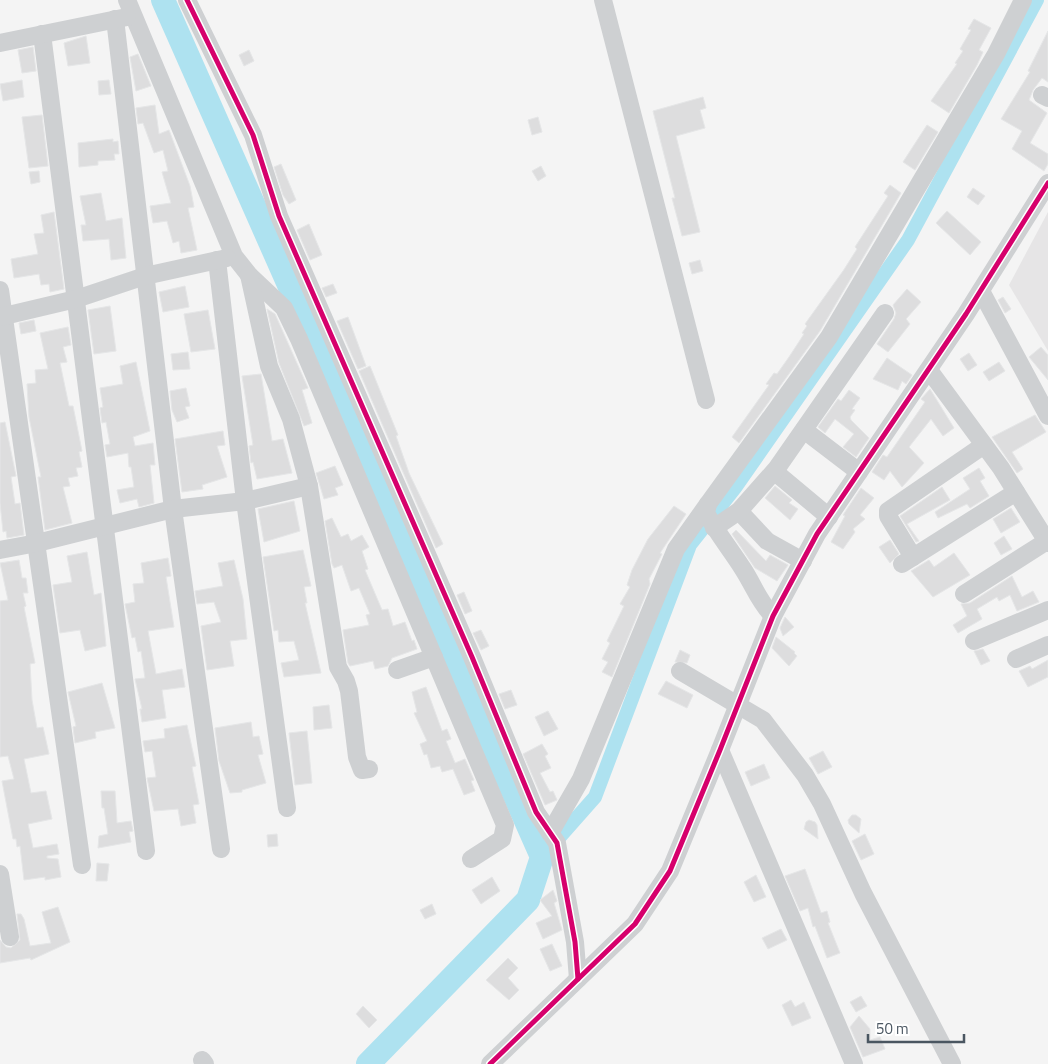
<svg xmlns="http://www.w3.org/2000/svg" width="1048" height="1064" viewBox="0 0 1048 1064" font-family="'Titillium Web',sans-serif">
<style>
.education{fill:#e6e5e6}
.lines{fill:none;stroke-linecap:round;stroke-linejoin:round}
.canal{stroke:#aee2f0;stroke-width:14}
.river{stroke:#aee2f0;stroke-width:24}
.building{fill:#ddddde;stroke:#e5e6e7}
.minor{stroke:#ced0d2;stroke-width:18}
.cycleway-casing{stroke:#fff;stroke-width:8}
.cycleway{stroke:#d6006c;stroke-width:5}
</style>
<rect width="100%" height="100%" fill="#f4f4f4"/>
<path class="education" d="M1048 212V351L1009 285Z"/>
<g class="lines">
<path class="canal" d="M542 857 595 797 690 545 735 488 908 240 1037 0"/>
<path class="river" d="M163 0 542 857 528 900 368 1064"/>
</g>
<g class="building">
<path d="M974 19 991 28 979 50 983 52 977 65 949 113 931 101 957 64 955 63 963 51 960 49 971 30 968 29Z"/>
<path d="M1048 31V82L1042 78 1033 90 1029 100 1047 113 1030 143 1048 154V164L1044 171 1012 149 1022 131 1001 119 1030 72 1028 71Z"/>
<path d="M86 36 90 63 68 66 64 43Z"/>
<path d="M33 47 36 71 22 73 18 50Z"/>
<path d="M249 50 254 61 244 66 239 55Z"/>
<path d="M138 54 151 86 136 91 130 57Z"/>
<path d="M22 80 24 97 3 101 0 84Z"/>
<path d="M109 80 111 94 99 95 98 81Z"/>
<path d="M703 97 706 108 700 110 705 128 676 136 700 232 682 236 672 198H675L653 111Z"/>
<path d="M155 105 159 134 169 130 190 186 194 207 188 208 197 250 181 253 179 241 173 243 167 221 153 223 150 206 171 203 162 172 168 171 163 150 154 153 143 123 138 124 136 108Z"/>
<path d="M42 115 48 166 29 168 22 117Z"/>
<path d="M538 117 542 132 532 135 528 120Z"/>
<path d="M927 125 938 132 915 170 903 162Z"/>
<path d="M113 139V142L118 141 119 154H114L115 160 98 161V165L79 167 78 143Z"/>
<path d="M281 164 296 200 289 204 283 195 274 167Z"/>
<path d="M541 166 546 176 538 181 532 171Z"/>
<path d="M39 171 40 182 31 184 29 172Z"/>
<path d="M890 185 901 193 820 331 739 443 732 437 769 385 766 384 774 373 777 374 789 357 804 334 802 333 807 326 805 324 843 271 857 249 855 247 888 196 884 193Z"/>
<path d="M973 188 985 196 978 205 967 197Z"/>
<path d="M101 193 106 221 122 218 126 258 111 260 109 239 83 241 81 225H86L80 196Z"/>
<path d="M947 211 981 242 970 255 936 223Z"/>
<path d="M54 212 64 289 50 292 49 284 41 285 39 274 14 278 11 259 38 254 34 234 44 233 41 215Z"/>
<path d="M309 224 322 255 310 260 297 230Z"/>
<path d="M700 260 703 271 692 274 689 263Z"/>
<path d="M333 284 337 293 326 297 322 288Z"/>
<path d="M185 286 189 307 163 312 159 292Z"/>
<path d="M907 289 921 302 906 319 910 324 888 352 877 344 894 319 896 313 893 305Z"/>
<path d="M1003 297 1011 309 1005 313 998 300Z"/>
<path d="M110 306 116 351 94 354 88 310Z"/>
<path d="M267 309 275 314 308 388 302 390 312 423 304 426 279 363Z"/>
<path d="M208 310 215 349 191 352 184 314Z"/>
<path d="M348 317 366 366 358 369 337 321Z"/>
<path d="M34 320 36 331 21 334 19 323Z"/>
<path d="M68 327 71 345 63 347 67 362 60 363 69 406H73L82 451 79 452 82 467 76 468 78 476 68 478 70 486 63 487 72 523 45 530 38 477H41L29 417 27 384 36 383 35 370 48 369 40 333Z"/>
<path d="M1041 347 1048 355V380L1029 357Z"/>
<path d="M188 352 190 369 173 370 171 354Z"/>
<path d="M969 353 977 365 968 371 960 359Z"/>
<path d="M887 358 912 375 906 384 902 381 898 390 873 379Z"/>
<path d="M136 362 150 431 133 437 135 446 153 443 155 465H150L154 503 139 507 137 499 120 503 117 490 134 487 131 467H129L128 453 107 457 105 445 110 444 106 422 102 423 100 408 103 407 100 388 123 384 120 366Z"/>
<path d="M999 362 1005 371 989 381 983 372Z"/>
<path d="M370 366 398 435 396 436 409 473 443 544 436 548 359 371Z"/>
<path d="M261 374 272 441 283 439 292 473 257 479 253 462 251 463 249 446 253 445 242 376Z"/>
<path d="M186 388 190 406 185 407 189 418 177 422 172 410 170 391Z"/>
<path d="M930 389 954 428 943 436 931 419 909 447 924 463 902 487 890 471 884 480 872 472 883 455 887 457 925 402 921 399Z"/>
<path d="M849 390 860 398 852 409 855 410 850 417 851 420 869 438 856 457 843 447 854 434 835 419 825 433 818 427 838 399 841 401Z"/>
<path d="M1035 415 1046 432 1012 452 1023 469 1017 473 992 437Z"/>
<path d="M5 422 16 476 11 477 15 504 20 503 24 535 7 538 6 531 3 532 0 503V423Z"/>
<path d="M223 431 225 445 217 446 227 477 202 485 203 489 182 492 175 439Z"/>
<path d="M335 466 343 485 335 488 338 495 324 499 316 473Z"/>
<path d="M979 468 985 478 980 481 989 496 970 508 967 504 938 518 935 512 970 489 963 478Z"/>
<path d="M775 486 792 500 789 503 798 509 790 520 765 498Z"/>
<path d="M942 487 950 500 907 524 919 541 916 542 900 516Z"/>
<path d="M861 488 874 498 860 515 865 519 853 529 855 532 843 549 831 542 845 516 843 515Z"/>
<path d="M294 501 300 531 264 542 258 509Z"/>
<path d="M674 506 686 514 660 553 662 554 649 579 650 584 612 677 602 672 608 662 602 659 610 643 607 641 624 606 620 604 630 587 627 585 632 570 648 539Z"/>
<path d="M1011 508 1020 522 1001 533 993 519Z"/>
<path d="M332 518 341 537 348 534 351 541 362 535 369 547 362 551 368 569 365 570 382 610 388 609 393 626 405 622 412 641 414 640 417 649 392 658 388 666 375 669 373 661 350 666 348 663 343 630 369 625 366 615 370 614 359 588 351 591 342 565 334 568 332 564 325 521Z"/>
<path d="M736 530 766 561 770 555 788 565 777 581 755 568 732 534Z"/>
<path d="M1004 536 1012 549 1001 555 994 543Z"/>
<path d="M890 540 899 554 890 563 879 547Z"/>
<path d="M303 550 311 586 304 587 307 603H305L321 673 284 677 281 663 299 660 294 641 279 642 278 630 274 631 263 557Z"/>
<path d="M87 552 94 595 101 593 106 646 85 651 80 630 60 633 53 585 72 582 67 556Z"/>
<path d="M954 553 970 575 933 597 911 571 929 560 934 567Z"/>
<path d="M168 558 171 576 166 577 174 627 148 631 156 674 182 669 185 687 162 690 166 718 142 722 140 709H142L135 679 145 678 141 651 138 652 135 637 132 638 125 604 135 602 133 584 144 583 141 563Z"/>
<path d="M19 560 22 578H26L28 593H23L26 606 24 607 35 663 30 664 32 700 37 728 43 727 49 754 24 759 31 793 46 791 52 819 28 824 33 848 57 844 59 854 47 856V858L58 859 61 877 45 880V877L24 880 20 846 17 847 16 839H13L2 781 14 779 8 756 0 757V601L8 600 0 563Z"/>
<path d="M234 560 243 599 247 639 230 641 234 666 207 670 201 626 221 622 214 602 197 604 195 591 223 586 218 563Z"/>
<path d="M1012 576 1022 597 1033 591 1039 602 1017 611 1010 595 999 601 997 597 977 609 982 619 958 633 953 625 967 616 961 604 970 603Z"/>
<path d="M464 592 472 611 465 614 457 595Z"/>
<path d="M785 617 794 627 783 636 780 628Z"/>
<path d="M481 630 489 646 481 650 473 633Z"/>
<path d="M776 637 795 652 794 653 797 656 789 666 772 648Z"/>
<path d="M983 649 990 661 981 665 974 651Z"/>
<path d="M680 650 690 655 687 663 675 662Z"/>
<path d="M1048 660V677L1028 687 1019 671 1030 666 1032 669Z"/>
<path d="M666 681 693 695 687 708 658 694Z"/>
<path d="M102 683 115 728 95 732 96 738 75 743 73 727 76 726 68 692Z"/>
<path d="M426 687 442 731 447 729 451 739 446 741 455 763 465 759 474 780 471 781 475 791 464 795 453 769 442 772 440 766 431 768 427 754 424 755 420 744 427 741 414 713 417 712 412 692Z"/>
<path d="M511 690 517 705 505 709 499 694Z"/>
<path d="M329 705 332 728 314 730 313 707Z"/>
<path d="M548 711 558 729 544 736 535 717Z"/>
<path d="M251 722 253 737 259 736 263 754 258 755 266 783 242 790V792L230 793 219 761 215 728Z"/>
<path d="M187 725 196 766 192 767 199 804 193 805 196 823 181 826 178 809 154 811 147 778 156 777 152 751 145 752 143 741 165 738 164 729Z"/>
<path d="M307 731 312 783 295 785 289 733Z"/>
<path d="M542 744 548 754 545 756 551 768 540 773 550 792 553 791 557 800 545 805 523 754Z"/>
<path d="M823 751 832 767 818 774 809 758Z"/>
<path d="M764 764 770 778 751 786 745 772Z"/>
<path d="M101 791H115L117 823 131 821 133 831 129 832 131 842 98 848 99 836 108 834 104 808H102Z"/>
<path d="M852 815H856L861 819 859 833 849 824 848 820Z"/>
<path d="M809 820 815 822 817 825 818 839 804 829 806 822Z"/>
<path d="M277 834 278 846 268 847 267 835Z"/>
<path d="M865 834 874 854 861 860 852 841Z"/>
<path d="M97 863 109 864 107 881H96Z"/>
<path d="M805 869 821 913 827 911 830 922 828 923 840 953 827 958 815 926 813 927 808 908 800 911 785 876Z"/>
<path d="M756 875 766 897 754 902 744 882Z"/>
<path d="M492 877 500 891 481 904 472 890Z"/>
<path d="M553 890 557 901 554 903 562 930 543 939 536 923 552 916 540 900Z"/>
<path d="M432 904 436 914 425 919 420 910Z"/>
<path d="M58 907 70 942 31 960 30 958 0 963V940L6 947 11 948 20 940 17 914H21L24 919 30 946 51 943 42 912Z"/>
<path d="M781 929 787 940 768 949 762 938Z"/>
<path d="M552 944 562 966 550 971 540 949Z"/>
<path d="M508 958 518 968 508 978 519 990 509 1000 486 980Z"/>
<path d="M861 996 867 1006 856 1012 850 1002Z"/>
<path d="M791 1000 795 1007 804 1002 811 1018 792 1026 782 1005Z"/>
<path d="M363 1006 377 1020 369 1028 356 1014Z"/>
<path d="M859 1016 870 1029V1040L880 1037 885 1049 863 1057 850 1027Z"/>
</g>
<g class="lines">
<g class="minor">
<path d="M127 0 234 256 249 275 284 308 299 339 505 825 502 839 471 859"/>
<path d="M187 0 253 135 279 216 472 657 536 812 557 843 575 942 578 979"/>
<path d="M603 0 706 400"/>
<path d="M115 19 173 509 221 849"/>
<path d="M42 34 146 851"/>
<path d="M0 43 127 17"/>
<path d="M1042 95 1048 98"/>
<path d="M217 260 245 501 287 808"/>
<path d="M249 275 269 366 291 419 309 486 338 667 346 681 349 691 357 757 362 770 369 769"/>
<path d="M0 290 82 865"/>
<path d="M981 291 1048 416"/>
<path d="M0 317 76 299 145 276 227 258"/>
<path d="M929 370 1001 468 1048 543"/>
<path d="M804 430 859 472"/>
<path d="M775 472 829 517"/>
<path d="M739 511 767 541 803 561"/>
<path d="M714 528 739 511 777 468 885 313"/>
<path d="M0 550 37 543 173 509 245 501 309 486"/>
<path d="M913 557 888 516V511L984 445"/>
<path d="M902 564 1016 492"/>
<path d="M964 594 1047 541"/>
<path d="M773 616C759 602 754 586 743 569 731 550 717 533 706 513L708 504 829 337 996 54 1023 0"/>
<path d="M974 641 1048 610"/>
<path d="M1016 659 1048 645"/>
<path d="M397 670 434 657"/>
<path d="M680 671 763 720 805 775 822 804 863 893 952 1064"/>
<path d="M720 750 854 1064"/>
<path d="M550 833 581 779 676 549 708 504"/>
<path d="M0 874 10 937"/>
<path d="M202 1060 205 1064"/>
<path d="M490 1064 635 924 670 871 720 750 773 616 817 534 966 314 1048 183"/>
</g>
<g class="cycleway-casing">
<g id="cycleway">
<path d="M187 0 253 135 279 216 472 657 536 812 557 843 575 942 578 979"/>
<path d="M490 1064 635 924 670 871 720 750 773 616 817 534 966 314 1048 183"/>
</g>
</g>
<use href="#cycleway" class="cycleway"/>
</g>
<path d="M868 1034v8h96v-8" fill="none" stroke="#4a5661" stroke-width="2.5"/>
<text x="876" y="1034" font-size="15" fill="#4a5661" stroke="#ffffff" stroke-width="4" paint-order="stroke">50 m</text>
</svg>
